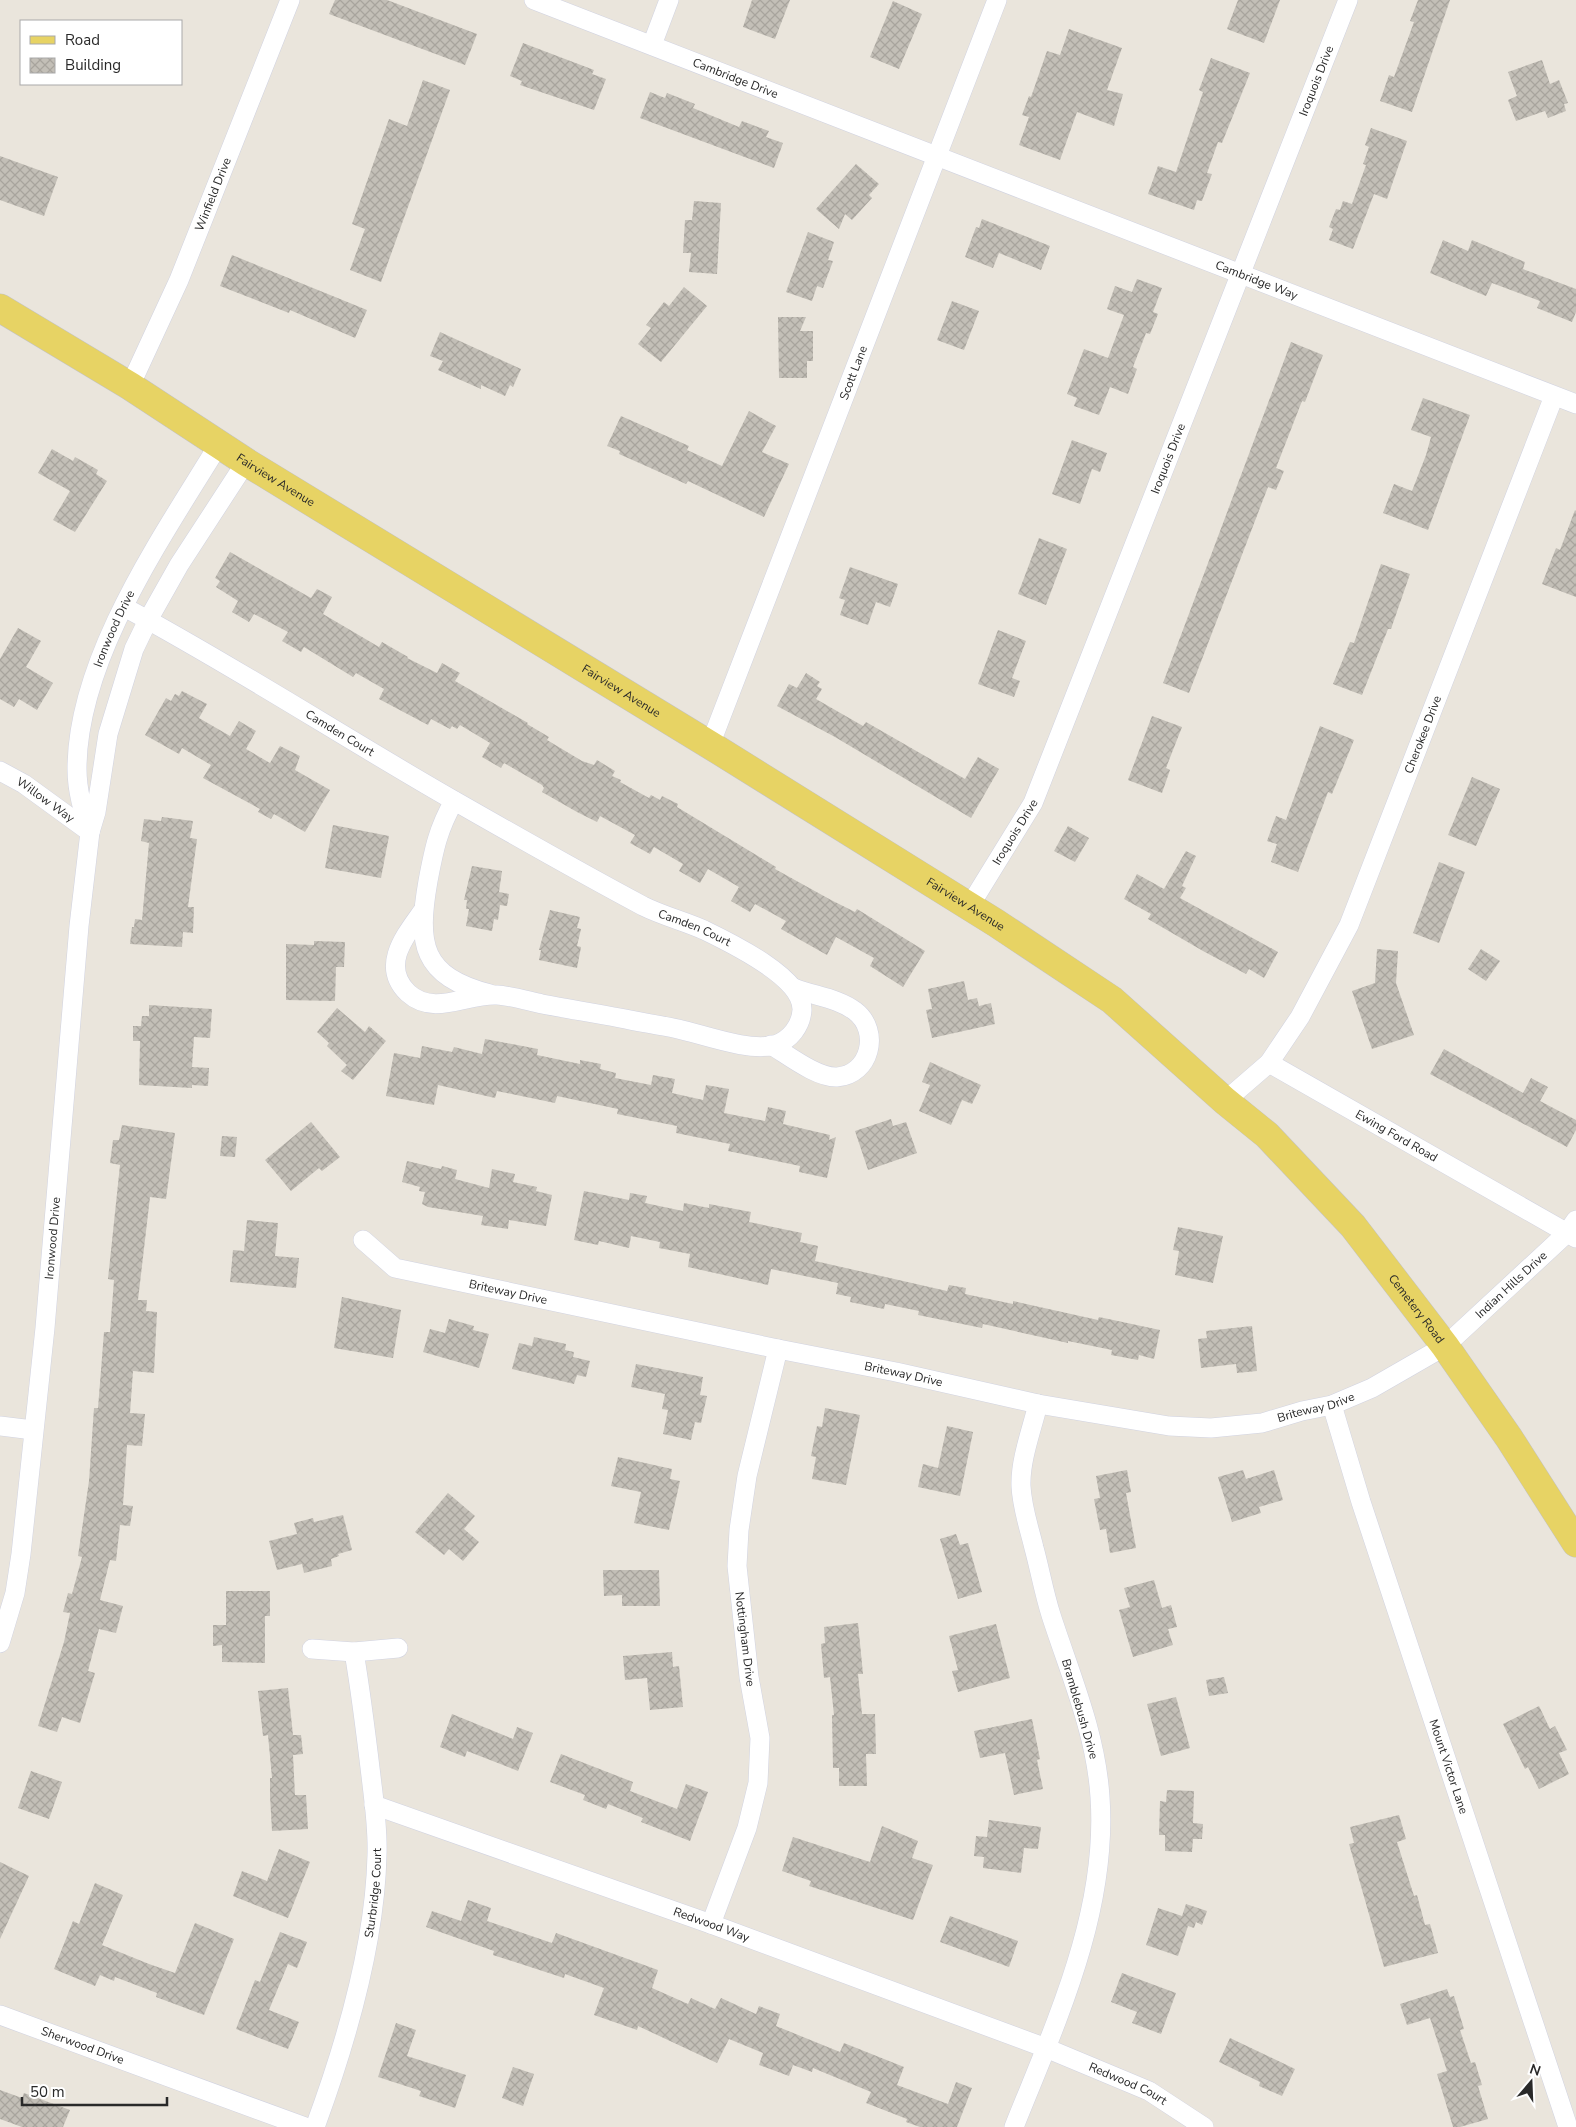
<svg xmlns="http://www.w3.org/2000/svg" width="1576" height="2127" viewBox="0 0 1576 2127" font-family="'Nunito Sans',sans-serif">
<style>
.building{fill:url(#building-cross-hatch)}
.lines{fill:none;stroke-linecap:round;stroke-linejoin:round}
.minor-casing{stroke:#d1d3e1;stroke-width:20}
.primary-casing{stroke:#c3c3c3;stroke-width:29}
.minor{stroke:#fff;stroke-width:19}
.primary{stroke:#e7d364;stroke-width:28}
.labels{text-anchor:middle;stroke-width:5;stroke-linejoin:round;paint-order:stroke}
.street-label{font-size:12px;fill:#292929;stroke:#fff}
</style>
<defs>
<pattern id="building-cross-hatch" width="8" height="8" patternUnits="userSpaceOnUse" patternTransform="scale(1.25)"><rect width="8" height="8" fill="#c3bfb7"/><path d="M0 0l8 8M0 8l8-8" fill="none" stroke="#a8a49d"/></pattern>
</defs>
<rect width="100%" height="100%" fill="#eae5dc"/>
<g class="building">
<path d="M335 0H387L477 34 465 65 329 14Z"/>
<path d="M752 0H790L775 39 743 27Z"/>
<path d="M1238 0H1280L1264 43 1227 29Z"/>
<path d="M1418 0H1450L1412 112 1380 101 1389 75 1394 77 1414 22 1410 21Z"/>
<path d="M893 1 922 14 899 69 870 57Z"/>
<path d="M1069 29 1122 48 1107 90 1123 94 1114 126 1077 112 1060 160 1019 145 1029 117 1022 115 1029 96 1031 97 1047 51 1060 55Z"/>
<path d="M523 43 594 70 592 74 606 79 594 110 520 85 522 81 510 76Z"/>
<path d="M1211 58 1250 73 1222 143 1218 142 1207 173 1212 174 1202 201 1197 200 1194 210 1148 194 1158 166 1176 172 1203 92 1199 90Z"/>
<path d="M1542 60 1550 84 1559 80 1568 103 1564 104 1566 111 1548 118 1545 111 1516 121 1508 100 1517 96 1508 72Z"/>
<path d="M423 80 450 90 381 282 350 270 365 229 352 224 389 119 407 126Z"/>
<path d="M650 92 665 98 667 93 695 104 693 108 739 127 742 121 769 131 766 137 783 143 774 168 640 118Z"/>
<path d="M1371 128 1407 141 1387 199 1374 194 1353 249 1329 240 1333 229 1329 227 1336 209 1340 210 1343 201 1352 204 1366 165 1363 164 1369 147 1365 145Z"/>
<path d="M0 156 58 177 44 216 0 200Z"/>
<path d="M856 164 879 184 869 195 872 198 852 220 845 214 839 229 816 209Z"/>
<path d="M694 201 721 203 717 274 689 272 691 253H683L685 220H692Z"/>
<path d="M982 219 1050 246 1041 270 999 253 993 268 965 257 976 227 979 228Z"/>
<path d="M808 232 834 242 828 260 833 261 823 288 817 286 812 301 786 292Z"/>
<path d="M1443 240 1468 251 1472 240 1525 262 1523 269 1576 289V312L1572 322 1537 308 1540 301 1492 283 1486 296 1430 273Z"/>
<path d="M232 255 367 310 355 338 290 310 289 313 220 286Z"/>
<path d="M1137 279 1162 288 1153 312 1158 314 1150 334 1146 333 1133 367 1137 369 1128 394 1110 387 1099 415 1074 406 1077 398 1067 394 1084 349 1108 358 1124 315 1107 309 1115 286 1132 292Z"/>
<path d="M684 287 707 306 661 362 638 344 651 328 646 325 664 302 669 306Z"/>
<path d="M952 301 979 311 964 350 937 340Z"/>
<path d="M778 317H806L800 331H813V361H807V378H779Z"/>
<path d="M440 332 521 369 513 387 510 385 505 396 481 385V389L438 370 443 361 430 356Z"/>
<path d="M1291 342 1323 355 1305 402 1302 401 1276 468 1284 471 1276 490 1268 487 1189 693 1163 683Z"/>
<path d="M1423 398 1470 415 1428 530 1383 513 1394 484 1412 491 1426 455 1431 437 1411 430Z"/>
<path d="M749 411 776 426 762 452 789 464 764 517 688 481 686 484 646 466 619 454 620 451 607 446 621 416 689 446 687 450 722 466Z"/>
<path d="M1072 440 1107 453 1100 472 1092 469 1080 504 1052 494Z"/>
<path d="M52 449 73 461 75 457 98 470 96 474 107 481 75 532 53 520 70 491 38 473Z"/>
<path d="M1575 510 1576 511V597L1542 584 1556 548 1560 550Z"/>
<path d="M1039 538 1067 549 1046 605 1018 594Z"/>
<path d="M230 552 311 598 317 589 332 597 323 614 379 647 382 642 408 657 407 658 437 673 442 663 460 673 455 681 528 723 527 724 549 737 547 740 582 761 594 765 597 760 615 771 612 776 621 780 620 782 649 798 651 795 660 800 662 796 678 804 677 807 776 867 775 869 831 900 855 912 857 909 925 951 903 987 870 966 874 958 836 937 827 955 781 929 786 921 755 904 750 912 731 901 739 887 708 869 700 883 679 871 683 864 654 847 650 854 630 843 635 835 600 816 597 822 577 812 542 792 544 788 542 785 504 763 501 768 482 757 490 743 460 725 457 729 452 726 450 729 431 719 428 725 379 699 384 689 356 673 353 677 304 647 301 652 282 641 288 632 254 614 249 622 232 612 238 601 216 587 220 581 215 578Z"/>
<path d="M1381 564 1410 574 1391 629H1388L1362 695 1333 684 1350 642 1354 643Z"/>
<path d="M850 567 898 584 890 607 876 602 868 625 840 615 845 600 839 598Z"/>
<path d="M18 628 41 641 26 667 53 683 37 710 19 699 14 707 0 699V659Z"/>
<path d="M998 630 1026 641 1012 678 1020 681 1014 697 978 684Z"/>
<path d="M806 673 820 682 817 686 822 689 816 699 863 726 866 722 965 779 978 757 999 769 971 818 835 737 777 706 789 684 797 688Z"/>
<path d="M182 691 207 704 199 718 230 736 239 721 256 731 246 749 270 763 280 746 300 756 295 770 330 790 305 832 274 814 271 819 258 812 260 809 203 778 211 765 182 748 179 754 145 735 166 698 171 701 175 694 179 696Z"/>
<path d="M1152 716 1182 727 1166 768 1170 770 1162 793 1128 780Z"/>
<path d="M1320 726 1354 740 1332 794 1328 792 1298 872 1271 862 1277 844 1267 841 1276 816 1286 820Z"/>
<path d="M1472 777 1500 789 1476 846 1448 835Z"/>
<path d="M162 817 193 821 190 838 197 839 188 907H194L193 933 183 932 182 947 130 944 132 927H134L135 919 142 920 149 843 141 841 144 819 161 821Z"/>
<path d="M333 825 389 836 381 878 325 868Z"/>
<path d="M1068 826 1089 838 1075 862 1054 851Z"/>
<path d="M1186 851 1196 856 1182 886 1186 888 1180 898 1278 952 1264 978 1249 969 1246 974 1203 951 1148 919 1151 914 1124 899 1137 874 1164 889Z"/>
<path d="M1439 862 1465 872 1439 943 1413 933Z"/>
<path d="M472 866 502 871 499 892 509 894 507 906 500 905 498 920 494 919 492 931 466 926 469 909H466L467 900H464Z"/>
<path d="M550 910 580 917 577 928 581 929 577 946 581 947 577 968 539 960 541 950H539Z"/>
<path d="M314 941 345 942 344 967H336L335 1001 286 1000V944L314 945Z"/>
<path d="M1377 949 1398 951 1396 983 1414 1035 1372 1049 1352 991 1375 983Z"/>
<path d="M1481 949 1500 961 1486 981 1468 969Z"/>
<path d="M964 981 968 1000 977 998 979 1006 991 1003 995 1024 932 1038 926 1010 932 1009 928 989Z"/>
<path d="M149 1005 212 1009 210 1038 194 1037 192 1067 209 1068 208 1086 192 1085V1088L139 1085 140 1041H133V1026H141L142 1016H149Z"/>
<path d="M337 1008 365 1032 369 1026 386 1041 353 1080 341 1071 347 1065 327 1046 329 1043 317 1032Z"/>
<path d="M485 1039 538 1049 537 1055 580 1064V1060L601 1064 600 1069 616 1073 615 1078 651 1085 653 1075 675 1079 672 1093 703 1100 706 1085 729 1089 724 1113 765 1121 768 1107 786 1111 783 1124 830 1135 829 1140 836 1137 827 1178 799 1172 800 1166 728 1151 730 1144 676 1133 677 1126 617 1114 618 1109 557 1096 555 1103 497 1091 495 1098 438 1085 434 1105 386 1096 394 1053 420 1058 422 1046 452 1052 454 1047 482 1054Z"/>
<path d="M1444 1049 1523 1093 1531 1078 1548 1087 1540 1101 1576 1120V1130L1567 1147 1430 1074Z"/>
<path d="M930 1062 981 1085 972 1104 962 1100 951 1125 919 1111 930 1085 922 1082Z"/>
<path d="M891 1119 893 1126 906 1122 917 1153 868 1170 855 1131Z"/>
<path d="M311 1122 340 1157 322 1171 319 1168 291 1191 265 1160Z"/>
<path d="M122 1125 175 1133 166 1199 150 1197 138 1300H147L146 1311 157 1312 154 1373 133 1371 130 1413 145 1414 142 1446 127 1445 123 1505 133 1506 130 1526 120 1525 116 1561 110 1560 100 1600 123 1606 116 1633 99 1629 88 1671 95 1673 80 1723 62 1717 57 1732 38 1726 64 1642 70 1613 63 1612 68 1593 72 1594 82 1557 78 1556 89 1481 94 1408H98L104 1332H110L114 1280 108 1279 120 1165 110 1163 113 1140H119Z"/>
<path d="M222 1136 237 1137 235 1157 220 1156Z"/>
<path d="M407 1161 441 1169 442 1166 457 1170 455 1179 489 1188 492 1169 515 1174 513 1182 537 1187 536 1191 552 1195 546 1226 509 1220 508 1229 481 1225 483 1216 428 1207 422 1204 425 1192 419 1191 420 1187 402 1182Z"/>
<path d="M584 1191 629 1200 630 1193 647 1196 645 1203 683 1211 684 1203 709 1208V1204L751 1212 749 1222 802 1233 800 1242 818 1246 815 1261 947 1291 949 1285 966 1288 965 1294 1013 1304V1301L1098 1320 1099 1317 1160 1330 1154 1359 1139 1355 1138 1360 1111 1355 1112 1350 1068 1341V1343L983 1324 982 1328 918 1315 919 1311 885 1304 884 1309 850 1302 851 1297 836 1294 838 1283 771 1269 768 1285 688 1267 690 1254 659 1248 660 1242 631 1236 629 1248 599 1241 598 1245 574 1240Z"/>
<path d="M247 1220 278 1223 275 1256 299 1258 296 1288 230 1282 233 1250 244 1251Z"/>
<path d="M1178 1227 1223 1236 1213 1283 1175 1275 1179 1251 1173 1250Z"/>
<path d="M342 1297 401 1310 393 1358 334 1348Z"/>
<path d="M449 1319 474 1326 473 1330 489 1334 479 1368 423 1352 430 1329 445 1333Z"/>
<path d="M1252 1326 1257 1371 1237 1373 1236 1364 1201 1368 1198 1339 1207 1338 1206 1331Z"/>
<path d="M534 1337 566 1344 565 1350 574 1352 573 1357 590 1361 586 1377 577 1375 574 1384 512 1369 519 1343 532 1346Z"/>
<path d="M636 1364 703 1377 700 1395 707 1396 701 1423 695 1422 691 1440 663 1434 668 1410 662 1409 665 1394 631 1387Z"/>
<path d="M825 1408 860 1415 846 1485 812 1479 816 1457 811 1456 817 1426 822 1427Z"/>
<path d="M947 1426 973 1432 960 1496 918 1487 923 1464 938 1468Z"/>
<path d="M618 1457 672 1469 670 1479 680 1481 669 1530 634 1523 641 1492 611 1486Z"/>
<path d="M1127 1470 1131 1492 1126 1493 1136 1548 1110 1553 1106 1529 1100 1530 1094 1499 1100 1498 1096 1476Z"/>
<path d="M1243 1470 1246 1479 1274 1470 1283 1500 1259 1507 1261 1513 1232 1522 1218 1477Z"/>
<path d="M448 1493 475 1516 464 1529 479 1542 463 1561 449 1549 444 1555 415 1532Z"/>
<path d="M343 1515 352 1550 338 1554 339 1556 331 1559 332 1566 304 1573 302 1564 277 1570 269 1541 297 1534 294 1523 313 1518 314 1522Z"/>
<path d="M956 1534 960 1545 968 1543 982 1592 958 1599 940 1539Z"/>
<path d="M603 1570H659L660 1606H622V1595L604 1596Z"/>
<path d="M1154 1580 1162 1608 1171 1605 1177 1627 1168 1629 1173 1645 1133 1657 1119 1610 1130 1607 1124 1588Z"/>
<path d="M226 1591H270V1616H265V1663L222 1662V1645L213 1646V1625H226Z"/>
<path d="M858 1623 863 1674H858L862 1714H875L876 1754H866L867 1786H839V1768H833L832 1715H834L830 1677 824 1678 821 1644 825 1643 824 1627Z"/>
<path d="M996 1624 1010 1678 958 1692 952 1671 958 1670 949 1636Z"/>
<path d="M672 1652 673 1667 679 1666 683 1707 650 1710 647 1678 625 1680 623 1656Z"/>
<path d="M1224 1677 1228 1693 1209 1696 1206 1680Z"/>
<path d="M288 1688 293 1735H301L303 1754 293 1755 295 1795H306L308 1829 272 1831 270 1796V1778H272L268 1735 263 1736 258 1691Z"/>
<path d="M1176 1697 1190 1748 1161 1756 1147 1704Z"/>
<path d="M1539 1706 1550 1729 1555 1726 1567 1750 1559 1753 1569 1774 1539 1789 1528 1767 1525 1769 1503 1724Z"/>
<path d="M452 1714 513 1739 517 1727 533 1733 518 1771 467 1751 465 1757 440 1747Z"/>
<path d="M1032 1719 1040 1759 1037 1760 1043 1789 1014 1795 1005 1753 980 1758 974 1731Z"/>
<path d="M561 1754 633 1782 630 1791 677 1809 686 1784 708 1792 690 1841 641 1822 643 1818 608 1804 606 1809 583 1800 585 1795 550 1782Z"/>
<path d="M31 1771 62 1782 49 1819 18 1808Z"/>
<path d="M1167 1790 1194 1791 1193 1823 1203 1824 1202 1839H1193L1192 1852 1165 1851V1835H1159L1160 1801 1166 1802Z"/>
<path d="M1399 1815 1406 1839 1397 1842 1414 1896 1417 1895 1425 1925 1430 1924 1438 1953 1384 1967 1349 1844 1354 1843 1350 1827Z"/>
<path d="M989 1820 1041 1827 1038 1849 1024 1848 1021 1873 983 1868 984 1857 974 1856 976 1836 987 1837Z"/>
<path d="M882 1826 918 1841 912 1858 933 1865 913 1920 809 1886 811 1881 782 1871 793 1837 870 1862Z"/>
<path d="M279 1849 310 1862 288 1918 233 1896 242 1871 267 1881Z"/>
<path d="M0 1862 29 1876 0 1939Z"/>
<path d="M95 1883 123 1895 102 1945 149 1964 175 1973 195 1923 234 1939 204 2015 156 1997 157 1993 115 1977 114 1981 100 1975 95 1986 54 1969 73 1921 79 1924Z"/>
<path d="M468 1900 491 1908 487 1921 552 1943 556 1933 658 1970 652 1988 688 2004 691 1998 715 2009 721 1998 756 2014 759 2006 780 2014 776 2026 840 2052 844 2043 904 2067 897 2085 948 2104 956 2082 972 2088 957 2127H920L906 2122 907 2119 866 2103 871 2092 813 2068 812 2072 793 2065 789 2076 759 2065 763 2053 729 2039 717 2063 638 2026 637 2030 594 2015 604 1988 565 1974 564 1978 493 1955 494 1951 426 1927 432 1911 461 1921Z"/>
<path d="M1186 1904 1207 1911 1202 1925 1196 1922 1194 1928 1188 1926 1178 1956 1146 1945 1158 1908 1182 1916Z"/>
<path d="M950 1916 1018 1941 1009 1967 940 1942Z"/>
<path d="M280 1932 307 1942 297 1968 288 1964 269 2010 299 2022 288 2049 236 2029 255 1980 260 1982Z"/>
<path d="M1122 1973 1176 1993 1161 2034 1132 2023 1137 2012 1111 2002Z"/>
<path d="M1447 1989 1450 1997 1454 1996 1464 2029 1460 2030 1471 2063 1475 2062 1482 2085 1478 2086 1488 2119 1460 2127H1453L1437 2074 1447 2071 1430 2018 1407 2025 1400 2004Z"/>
<path d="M396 2023 416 2030 407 2056 466 2075 455 2108 419 2096 421 2091 378 2077Z"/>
<path d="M1230 2038 1295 2069 1282 2096 1259 2086 1260 2082 1219 2062Z"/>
<path d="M513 2067 534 2074 523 2106 502 2098Z"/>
<path d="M0 2090 22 2098 24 2093 70 2110 63 2127H22L0 2119Z"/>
</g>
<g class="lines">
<g class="minor-casing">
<g id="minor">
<path id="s1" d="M534 0 1576 404"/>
<path d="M652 45 669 0"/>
<path id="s2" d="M130 386 179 280 290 0"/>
<path id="s3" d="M124 607C236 667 343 737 453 800 516 836 579 872 643 906 663 916 684 921 704 930 731 943 803 978 802 1010 801 1026 790 1040 775 1045 749 1052 705 1035 678 1029 659 1025 639 1022 620 1018 594 1013 568 1009 542 1004 528 1001 512 996 497 995 468 993 434 1017 408 993 380 966 405 936 422 912"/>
<path id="s4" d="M710 745 997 0"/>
<path id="s5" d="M0 771 24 784 90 832"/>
<path d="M454 801C438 829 434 849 428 881 417 944 421 976 490 994"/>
<path id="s6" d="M90 832C83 811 77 791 77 769 77 658 163 536 219 444"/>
<path id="s7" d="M969 907 1033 803 1348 0"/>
<path d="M771 1045C788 1055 817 1078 837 1077 870 1075 881 1031 855 1011 838 998 814 996 794 988"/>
<path id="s8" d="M1269 1063 1300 1017 1349 925 1554 396"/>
<path id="s9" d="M1225 1101 1269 1063 1576 1238"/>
<path id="s10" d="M363 1240 395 1268 778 1349 896 1372 1038 1404 1169 1426 1211 1428 1262 1423 1302 1411 1332 1405 1372 1388 1445 1346 1567 1233 1576 1220"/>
<path id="s11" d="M1332 1405 1361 1502 1568 2127"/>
<path d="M0 1426 33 1430"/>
<path id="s12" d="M0 1643 15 1593 21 1554 45 1328 79 926 90 832 96 812 108 734 134 649 148 620 179 565 246 462"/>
<path d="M312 1649 354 1652 398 1648"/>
<path id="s13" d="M374 1805 711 1924 1046 2048 1149 2091 1204 2127"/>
<path d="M711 1924 747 1828 758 1783 760 1738 749 1677 737 1566 739 1530 747 1476 778 1349"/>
<path id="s14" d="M0 2015 305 2127"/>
<path id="s15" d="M315 2127C346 2043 375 1945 377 1855 378 1828 374 1802 371 1776 366 1734 361 1693 354 1652"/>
<path d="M1014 2127C1056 2022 1108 1912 1100 1797 1096 1733 1070 1674 1051 1615 1044 1593 1040 1570 1034 1548 1029 1527 1022 1508 1021 1486 1020 1460 1032 1429 1038 1404"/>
</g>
</g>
<g class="primary-casing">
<g id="primary">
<path id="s16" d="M0 308 130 386 246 462 710 745 996 923 1112 1000 1225 1101 1267 1135 1353 1226 1445 1346 1509 1438 1576 1543"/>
</g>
</g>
<use href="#minor" class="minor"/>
<use href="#primary" class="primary"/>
</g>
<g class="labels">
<g class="street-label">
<text dy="4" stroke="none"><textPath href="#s1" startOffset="216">Cambridge Drive</textPath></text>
<text dy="4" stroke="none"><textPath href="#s7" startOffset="898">Iroquois Drive</textPath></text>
<text dy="4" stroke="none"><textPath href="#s2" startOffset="209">Winfield Drive</textPath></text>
<text dy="4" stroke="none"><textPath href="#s1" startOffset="775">Cambridge Way</textPath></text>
<text dy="4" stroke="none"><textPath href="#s4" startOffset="399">Scott Lane</textPath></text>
<text dy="4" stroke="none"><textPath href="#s7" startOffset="492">Iroquois Drive</textPath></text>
<text dy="4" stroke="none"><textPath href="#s16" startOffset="325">Fairview Avenue</textPath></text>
<text dy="4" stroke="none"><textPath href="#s6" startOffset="211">Ironwood Drive</textPath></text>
<text dy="4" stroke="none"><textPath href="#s16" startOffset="730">Fairview Avenue</textPath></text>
<text dy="4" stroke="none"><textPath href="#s3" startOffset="250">Camden Court</textPath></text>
<text dy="4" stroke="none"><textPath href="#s8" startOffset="364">Cherokee Drive</textPath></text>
<text dy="4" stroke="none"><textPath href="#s5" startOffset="54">Willow Way</textPath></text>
<text dy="4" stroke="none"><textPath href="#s7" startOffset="88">Iroquois Drive</textPath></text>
<text dy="4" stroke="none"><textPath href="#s16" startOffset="1135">Fairview Avenue</textPath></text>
<text dy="4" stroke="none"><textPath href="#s3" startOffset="655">Camden Court</textPath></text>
<text dy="4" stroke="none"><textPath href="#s9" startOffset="205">Ewing Ford Road</textPath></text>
<text dy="4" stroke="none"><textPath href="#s12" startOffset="409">Ironwood Drive</textPath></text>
<text dy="4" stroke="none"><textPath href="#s10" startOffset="1216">Indian Hills Drive</textPath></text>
<text dy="4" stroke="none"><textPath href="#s10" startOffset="158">Briteway Drive</textPath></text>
<text dy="4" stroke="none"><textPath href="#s16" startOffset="1745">Cemetery Road</textPath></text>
<text dy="4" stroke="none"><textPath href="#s10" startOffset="562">Briteway Drive</textPath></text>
<text dy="4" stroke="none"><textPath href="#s10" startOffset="982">Briteway Drive</textPath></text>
<text transform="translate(745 1639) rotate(83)" y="4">Nottingham Drive</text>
<text transform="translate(1080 1709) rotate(74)" y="4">Bramblebush Drive</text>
<text dy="4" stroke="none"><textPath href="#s11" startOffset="380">Mount Victor Lane</textPath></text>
<text dy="4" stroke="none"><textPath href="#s15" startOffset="242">Sturbridge Court</textPath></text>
<text dy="4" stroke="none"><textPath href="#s13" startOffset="358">Redwood Way</textPath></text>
<text dy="4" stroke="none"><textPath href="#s14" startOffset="88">Sherwood Drive</textPath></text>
<text dy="4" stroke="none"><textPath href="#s13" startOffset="804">Redwood Court</textPath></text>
</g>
</g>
<rect x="20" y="20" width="162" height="65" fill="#ffffff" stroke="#a9a9a9"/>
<rect x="30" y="36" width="25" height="8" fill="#e7d364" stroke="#a9a9a9"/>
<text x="65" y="45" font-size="15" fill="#292929">Road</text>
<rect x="30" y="58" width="25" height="15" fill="url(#building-cross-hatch)" stroke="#a9a9a9"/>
<text x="65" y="70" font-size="15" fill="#292929">Building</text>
<g transform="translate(1531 2082) rotate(19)" stroke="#ffffff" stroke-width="4" paint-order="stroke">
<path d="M0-4L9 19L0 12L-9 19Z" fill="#292929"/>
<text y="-8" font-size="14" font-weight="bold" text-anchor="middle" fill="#292929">N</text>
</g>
<path d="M22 2097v8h145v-8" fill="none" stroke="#292929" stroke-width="2.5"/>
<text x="30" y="2097" font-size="15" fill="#292929" stroke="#ffffff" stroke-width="4" paint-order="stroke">50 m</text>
</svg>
